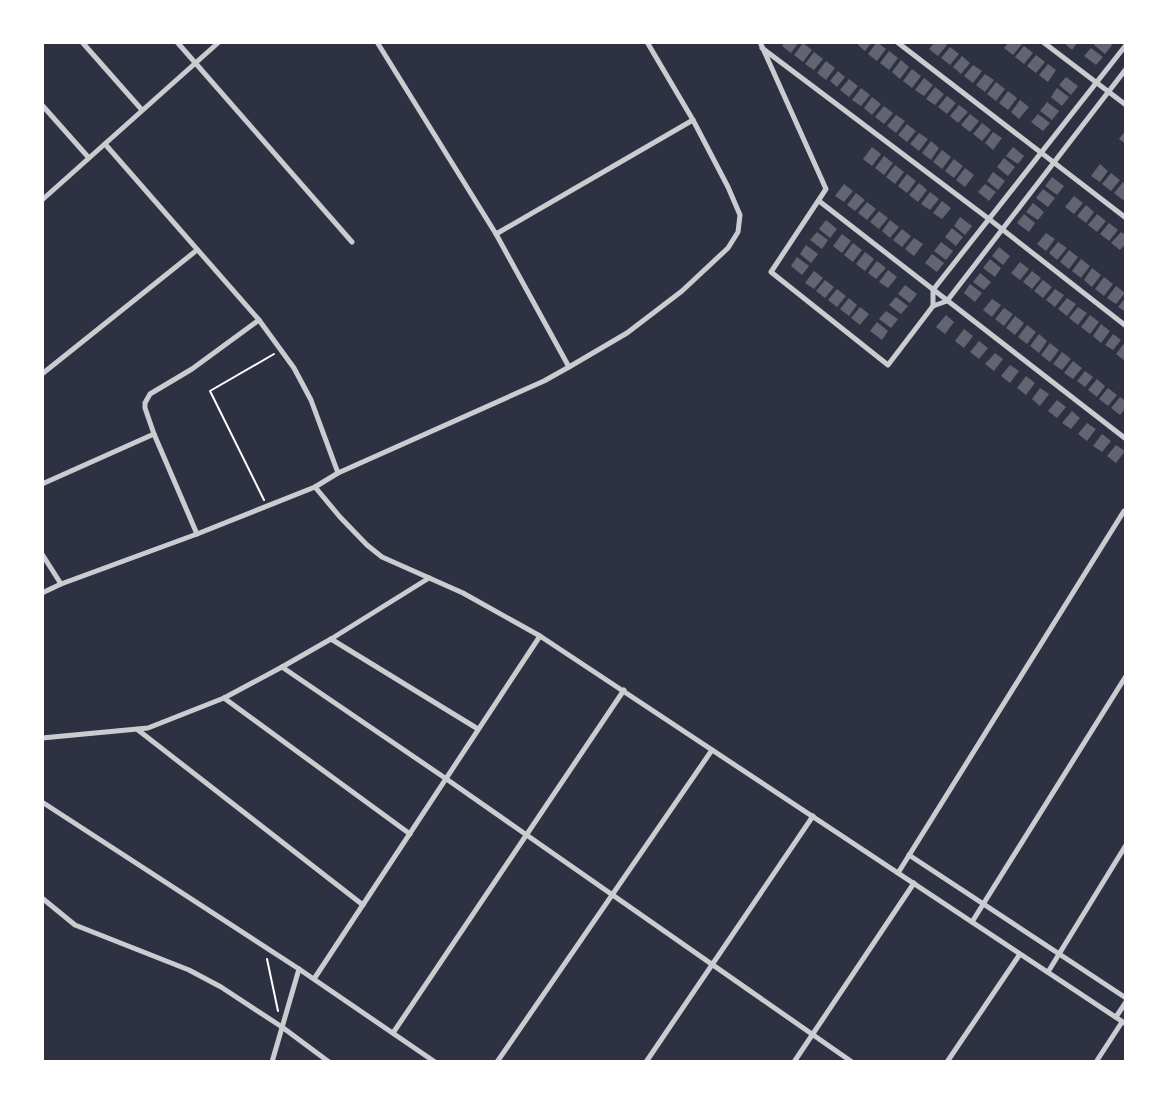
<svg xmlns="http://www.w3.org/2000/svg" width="1168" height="1104" viewBox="0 0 1168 1104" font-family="'Exo 2',sans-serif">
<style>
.building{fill:#626471}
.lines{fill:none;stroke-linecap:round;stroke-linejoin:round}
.path{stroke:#fff;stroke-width:2}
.minor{stroke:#caccd0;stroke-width:5}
</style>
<rect width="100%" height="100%" fill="#2d3142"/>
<g class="building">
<path d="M785 42H799L791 53 782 46Z"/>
<path d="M860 42H872L865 51 858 45Z"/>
<path d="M877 42 886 49 877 61 868 54Z"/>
<path d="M935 42H944L947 45 938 56 929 49Z"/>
<path d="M1009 42 1022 44 1013 55 1004 48Z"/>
<path d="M1063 42H1078L1072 50Z"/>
<path d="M1095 42H1109L1112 45 1105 54 1094 45Z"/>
<path d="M803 43 812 50 803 62 794 55Z"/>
<path d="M1024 46 1033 53 1024 64 1015 57Z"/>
<path d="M950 47 959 54 950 65 941 58Z"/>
<path d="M1091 48 1103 57 1096 65 1084 56Z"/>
<path d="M889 51 898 58 889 70 880 63Z"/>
<path d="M814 52 823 59 814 70 805 64Z"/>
<path d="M1036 55 1045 62 1036 73 1027 66Z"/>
<path d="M962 56 970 63 961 74 953 67Z"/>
<path d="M901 60 909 67 900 79 892 72Z"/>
<path d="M826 61 835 68 826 80 817 73Z"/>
<path d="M1048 64 1056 70 1048 82 1039 75Z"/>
<path d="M973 65 982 71 973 83 964 76Z"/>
<path d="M912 69 921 76 912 88 903 81Z"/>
<path d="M838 71 845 77 837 87 830 81Z"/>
<path d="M985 74 994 80 985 92 976 85Z"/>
<path d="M1066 77 1078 86 1071 95 1059 85Z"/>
<path d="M924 78 933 85 924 96 915 90Z"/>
<path d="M849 79 858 86 849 97 840 90Z"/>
<path d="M996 82 1005 89 996 101 987 94Z"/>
<path d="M935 87 944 94 935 105 926 99Z"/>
<path d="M861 88 870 95 861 106 852 100Z"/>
<path d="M1057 88 1069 97 1062 106 1051 97Z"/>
<path d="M1008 91 1017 98 1008 110 999 103Z"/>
<path d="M947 96 956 103 947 114 938 107Z"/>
<path d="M872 97 881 104 872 115 864 108Z"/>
<path d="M1020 100 1029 107 1019 119 1011 112Z"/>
<path d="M1047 102 1059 111 1052 120 1040 111Z"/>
<path d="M959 105 968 112 958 123 950 116Z"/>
<path d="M884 106 893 113 884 124 875 117Z"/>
<path d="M970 114 979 121 970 132 961 125Z"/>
<path d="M1038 114 1050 123 1043 131 1031 122Z"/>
<path d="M896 115 905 121 896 133 887 126Z"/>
<path d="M982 123 991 130 982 141 973 134Z"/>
<path d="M907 124 916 131 907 142 898 135Z"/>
<path d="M1126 130V144L1119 139Z"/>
<path d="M993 132 1002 138 993 150 985 143Z"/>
<path d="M919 133 928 139 919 151 910 144Z"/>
<path d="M931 141 939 148 931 160 922 153Z"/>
<path d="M872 147 881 154 872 166 863 159Z"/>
<path d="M1013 147 1024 156 1018 164 1006 156Z"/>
<path d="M942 150 951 157 942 169 933 162Z"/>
<path d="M884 156 893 163 884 175 875 168Z"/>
<path d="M1004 158 1015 167 1008 176 997 167Z"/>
<path d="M954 159 963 166 954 178 945 171Z"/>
<path d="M1100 164 1108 171 1100 182 1091 176Z"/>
<path d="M895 165 904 172 895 184 886 177Z"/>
<path d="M965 168 974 175 965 187 956 180Z"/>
<path d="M993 172 1005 181 998 190 987 181Z"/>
<path d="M1111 173 1120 180 1111 191 1102 184Z"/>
<path d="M907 174 916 181 907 193 898 186Z"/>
<path d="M1052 177 1064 186 1057 195 1045 186Z"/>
<path d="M1123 182 1126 184V197L1123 200 1114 193Z"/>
<path d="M919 183 927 190 918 202 909 195Z"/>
<path d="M844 184 853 191 844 202 835 196Z"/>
<path d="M985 184 996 192 989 201 978 192Z"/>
<path d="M1043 189 1055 198 1048 207 1036 198Z"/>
<path d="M930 192 939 199 930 210 921 204Z"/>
<path d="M856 193 865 200 855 211 847 205Z"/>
<path d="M1074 196 1083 203 1074 214 1065 207Z"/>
<path d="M942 201 951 208 942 219 933 213Z"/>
<path d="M867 202 876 209 867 220 858 213Z"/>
<path d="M1033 203 1044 212 1038 220 1026 212Z"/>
<path d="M1086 205 1094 212 1086 223 1077 216Z"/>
<path d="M879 211 888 218 879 229 870 222Z"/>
<path d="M1024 214 1035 223 1029 232 1017 223Z"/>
<path d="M1097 214 1106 221 1097 232 1088 225Z"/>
<path d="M960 217 972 226 965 235 954 226Z"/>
<path d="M826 220 837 229 830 238 819 229Z"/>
<path d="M890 220 899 227 890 238 882 231Z"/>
<path d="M1109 223 1118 230 1109 241 1100 234Z"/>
<path d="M952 228 963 237 956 246 945 237Z"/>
<path d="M902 229 911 236 902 247 893 240Z"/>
<path d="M817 232 828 240 822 249 810 240Z"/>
<path d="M1121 232 1126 235V243L1120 250 1111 243Z"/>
<path d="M1046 233 1055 239 1046 251 1037 244Z"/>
<path d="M842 234 851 241 842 253 833 246Z"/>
<path d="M914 238 923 244 914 256 905 249Z"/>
<path d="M941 242 953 251 946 260 934 251Z"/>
<path d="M1058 242 1067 248 1057 260 1049 253Z"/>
<path d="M853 243 862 250 853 262 844 255Z"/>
<path d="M806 245 818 254 811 263 800 254Z"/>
<path d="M999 247 1010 256 1003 265 992 256Z"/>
<path d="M1069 250 1078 257 1069 269 1060 262Z"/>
<path d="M865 252 874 259 865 271 856 264Z"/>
<path d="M932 254 944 263 937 272 925 263Z"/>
<path d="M797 257 809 266 802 275 791 266Z"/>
<path d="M990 259 1001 268 995 277 983 268Z"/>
<path d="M1081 259 1090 266 1081 278 1072 271Z"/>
<path d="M877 261 886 268 876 279 868 273Z"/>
<path d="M1020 262 1029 269 1020 280 1011 273Z"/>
<path d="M1092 268 1101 275 1092 287 1084 280Z"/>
<path d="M888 270 897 277 888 288 879 282Z"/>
<path d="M814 271 823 278 814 289 805 283Z"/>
<path d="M1032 271 1041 278 1032 289 1023 282Z"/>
<path d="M980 273 991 282 984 290 973 282Z"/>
<path d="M1104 277 1113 284 1104 296 1095 289Z"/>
<path d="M825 280 834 287 825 298 816 291Z"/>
<path d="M1043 280 1052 287 1043 298 1034 291Z"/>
<path d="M970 284 982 293 975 302 964 293Z"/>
<path d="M905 285 917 294 910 303 898 294Z"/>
<path d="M1116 286 1125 293 1116 304 1107 298Z"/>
<path d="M837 289 846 296 837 307 828 300Z"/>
<path d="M1055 289 1064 295 1055 307 1046 300Z"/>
<path d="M896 297 908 306 901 314 889 305Z"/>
<path d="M1126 297V312L1118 307Z"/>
<path d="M849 298 857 305 849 316 840 309Z"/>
<path d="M1067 298 1076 304 1067 316 1058 309Z"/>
<path d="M992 299 1001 305 992 317 983 310Z"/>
<path d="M860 307 869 314 860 325 851 318Z"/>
<path d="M1078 307 1087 313 1078 325 1069 318Z"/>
<path d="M1004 308 1013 314 1004 326 995 319Z"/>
<path d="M886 311 898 319 891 328 879 319Z"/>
<path d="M946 315 954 322 945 334 936 327Z"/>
<path d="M1090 315 1099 322 1090 334 1081 327Z"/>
<path d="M1015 316 1024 323 1015 335 1006 328Z"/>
<path d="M877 322 888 331 882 340 870 331Z"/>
<path d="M1101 324 1110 331 1101 343 1093 336Z"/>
<path d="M1027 325 1036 332 1027 344 1018 337Z"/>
<path d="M964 329 973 336 964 348 955 341Z"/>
<path d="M1039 334 1047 341 1039 353 1030 346Z"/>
<path d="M1113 334 1121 340 1113 350 1105 345Z"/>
<path d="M979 341 988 348 979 359 970 352Z"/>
<path d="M1126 341V360L1125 361 1116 354Z"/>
<path d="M1050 343 1059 350 1050 362 1041 355Z"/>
<path d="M1062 352 1071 359 1062 370 1053 364Z"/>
<path d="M995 353 1003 359 994 371 985 364Z"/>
<path d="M1073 361 1082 368 1073 379 1064 373Z"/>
<path d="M1010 365 1019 371 1010 383 1001 376Z"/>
<path d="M1085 371 1093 377 1085 387 1077 381Z"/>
<path d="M1026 376 1035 383 1026 395 1017 388Z"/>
<path d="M1097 379 1105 386 1097 397 1088 390Z"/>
<path d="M1040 388 1049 394 1040 406 1032 399Z"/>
<path d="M1108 388 1117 395 1108 406 1099 399Z"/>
<path d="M1120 397 1126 401V408L1120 415 1111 408Z"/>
<path d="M1057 400 1066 407 1057 418 1048 411Z"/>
<path d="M1072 411 1080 418 1071 429 1062 423Z"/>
<path d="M1087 423 1096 429 1087 441 1078 434Z"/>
<path d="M1102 434 1111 441 1102 452 1093 446Z"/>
<path d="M1116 445 1125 451 1116 463 1107 456Z"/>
</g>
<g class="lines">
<g class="path">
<path d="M264 500 210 391 274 354"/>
<path d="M267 959 278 1011"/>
</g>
<g class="minor">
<path d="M82 42 142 110"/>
<path d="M177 42 352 242"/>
<path d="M377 42 496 234 569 367"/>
<path d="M760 42 826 189 771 272 888 365 933 306 947 301 1126 69"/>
<path d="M897 42 1126 218"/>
<path d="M1043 42 1126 105"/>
<path d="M762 48 989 219 1126 326"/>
<path d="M42 105 89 158"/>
<path d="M105 144 259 320 294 368 311 400 338 473"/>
<path d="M42 200 219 42"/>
<path d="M819 201 1126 439"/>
<path d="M496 234 693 120"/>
<path d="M933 306V290L1126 45"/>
<path d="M42 374 197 250"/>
<path d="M42 484 154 434"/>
<path d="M315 487 340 517 367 545 382 557 463 593 540 636 1126 1024"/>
<path d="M197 534 154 434 145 408V403L150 394 192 369 259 320"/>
<path d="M42 554 61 584"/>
<path d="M42 593 61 584 197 534 315 487 338 473 544 381 569 367 627 333 682 291 728 248 738 232 740 215 728 187 693 120 647 42"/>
<path d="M331 639 478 729"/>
<path d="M282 667 445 778 852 1062"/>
<path d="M224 698 410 834"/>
<path d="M138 730 363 905"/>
<path d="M42 738 148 728 224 698 282 667 331 639 429 578"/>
<path d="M42 802 299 969 435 1062"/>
<path d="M909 855 1126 998"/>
<path d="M898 873 1124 511H1126"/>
<path d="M42 898 75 925 189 970 221 987 282 1027 329 1062"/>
<path d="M972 922 1126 676"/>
<path d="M1048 972 1126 845"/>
<path d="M314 979 540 636"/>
<path d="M1116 1017 1126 1002"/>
<path d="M393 1033 624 690"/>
<path d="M272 1062 299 969"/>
<path d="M497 1062 712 750"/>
<path d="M646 1062 813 816"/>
<path d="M794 1062 914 883"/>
<path d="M947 1062 1020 954"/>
<path d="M1096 1062 1122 1022"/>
</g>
</g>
<rect width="1168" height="1104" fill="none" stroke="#ffffff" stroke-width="88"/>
</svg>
